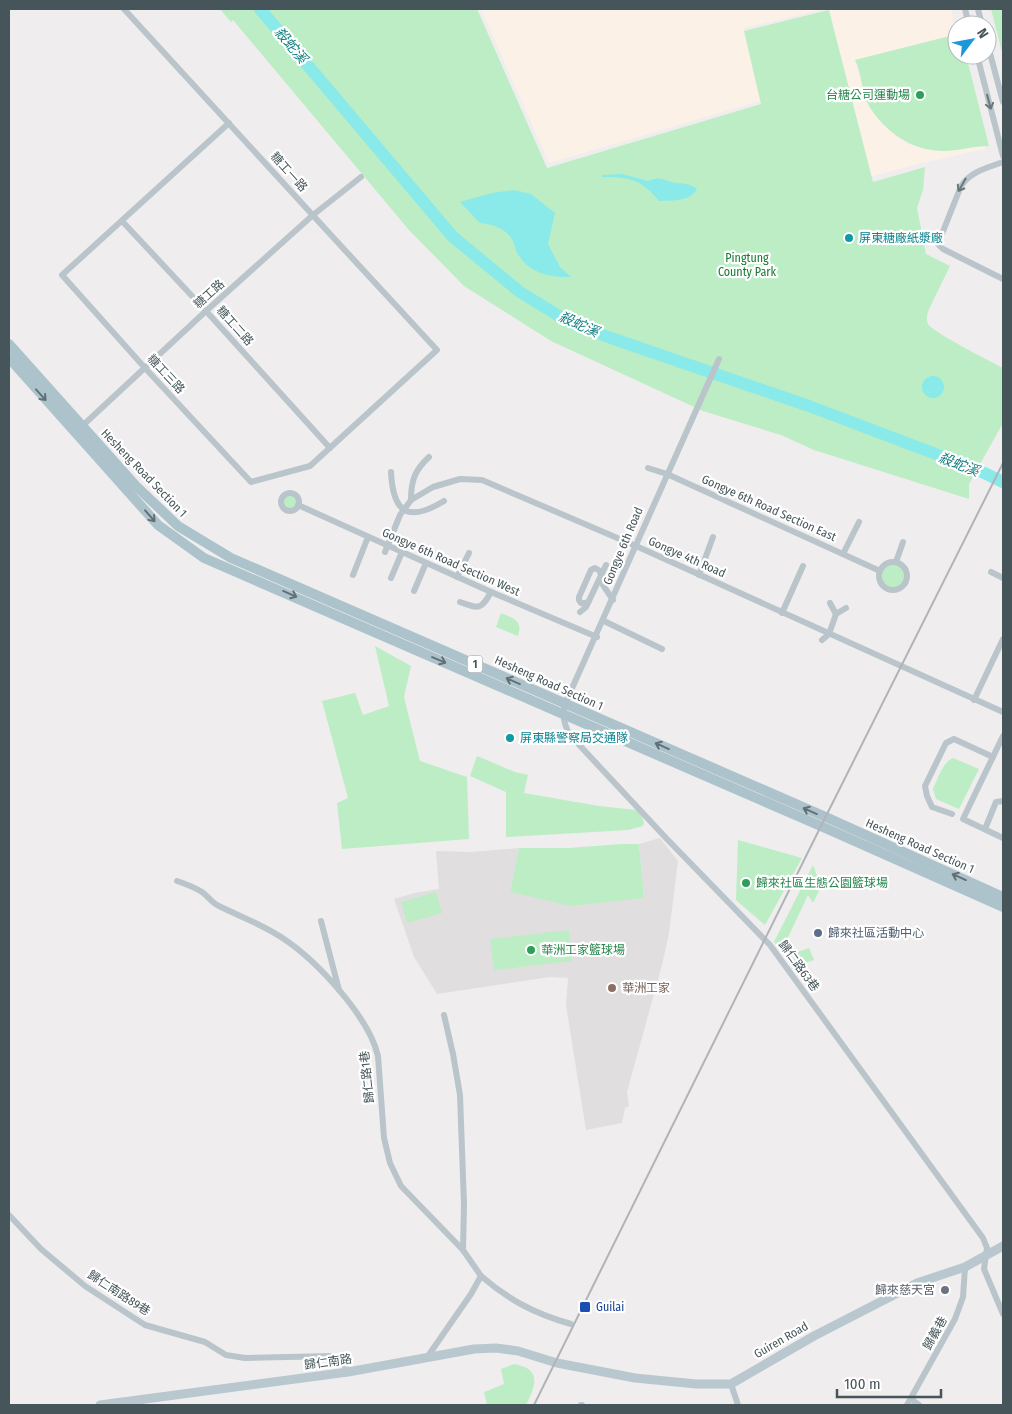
<svg xmlns="http://www.w3.org/2000/svg" width="1012" height="1414" viewBox="0 0 1012 1414" font-family="'Fira Sans Condensed','Noto Sans TC',sans-serif">
<style>
.commercial{fill:#fbf1e6}
.education{fill:#e1dedf}
.green{fill:#bcedc5}
.water{fill:#8ae9e9}
.lines{fill:none;stroke-linecap:round;stroke-linejoin:round}
.river{stroke:#8ae9e9;stroke-width:12}
.street{stroke:#b9c5ca;stroke-width:6}
.secondary{stroke:#b9c8cf;stroke-width:9}
.primary{stroke:#adc3cc;stroke-width:10}
.rail{stroke:#b0b4b8;stroke-width:2}
.oneway{stroke:#68777c}
.oneway2{stroke:#607076}
.leisure-dot{fill:#2e9e5b;stroke:#fff;stroke-width:2}
.culture-dot{fill:#0f9aa8;stroke:#fff;stroke-width:2}
.service-dot{fill:#5c6f8a;stroke:#fff;stroke-width:2}
.education-dot{fill:#8d6e63;stroke:#fff;stroke-width:2}
.worship-dot{fill:#6b7280;stroke:#fff;stroke-width:2}
.transit-dot{fill:#1a4fb4;stroke:#fff;stroke-width:2}
.labels{text-anchor:middle;stroke-width:4.5;stroke-linejoin:round;paint-order:stroke}
.shield{fill:#fff;stroke:#7e888c;stroke-width:1}
.shield-label{font-size:11px;font-weight:bold;fill:#46555a}
.leisure-label{font-size:12px;fill:#27864d;stroke:#fff;text-anchor:start}
.street-label{font-size:12px;fill:#46555a;stroke:#fff}
.culture-label{font-size:12px;fill:#0d838f;stroke:#fff;text-anchor:start}
.park-label{font-size:12px;fill:#197935;stroke:#fff}
.service-label{font-size:12px;fill:#4e5e75;stroke:#fff;text-anchor:start}
.education-label{font-size:12px;fill:#785e54;stroke:#fff;text-anchor:start}
.worship-label{font-size:12px;fill:#5b616d;stroke:#fff;text-anchor:end}
.transit-label{font-size:12px;fill:#164399;stroke:#fff;text-anchor:start}
.water-label{font-size:14px;font-style:italic;fill:#107e7f;stroke:#fff}
</style>
<rect width="100%" height="100%" fill="#f0edee"/>
<g class="commercial">
<path d="M481 9H824L744 28 760 101 549 163Z"/>
<path d="M827 9H951L957 40 950 36 855 60 868 104 885 125 898 137 908 144 930 149 943 151 963 149 984 142 985 149 922 163 870 177Z"/>
</g>
<path class="education" d="M660 838 678 861 669 933 662 965 627 1092 629 1106 625 1108 622 1123 586 1130 566 1005 568 978 550 977 437 994 414 957 394 899 414 893 439 889 436 851 471 852 519 848 510 892 644 898 639 844Z"/>
<g class="green">
<path d="M220 9H477L547 168 761 104 744 31 829 10 873 182 925 167 923 190 917 208 926 254 950 266 929 309C927 314 926 319 928 324 934 333 990 361 1003 368V423L969 484V499L814 450 781 435 703 411 551 341 464 286 409 230 233 20 231 22Z"/>
<path d="M991 9H1003V56Z"/>
<path d="M950 36 957 40V55H966L989 146C973 146 959 151 943 151 912 151 883 131 868 104 861 91 862 73 855 60Z"/>
<circle cx="290" cy="502" r="9"/>
<circle cx="893" cy="576" r="14"/>
<path d="M501 613C514 619 523 620 518 636L496 627Z"/>
<path d="M375 646 411 666 404 697 420 761 467 777 469 839 342 849 337 803 348 798 322 701 355 693 363 715 389 706Z"/>
<path d="M477 756 515 772 528 775 524 793 599 806 636 810 640 813 644 822 643 826 628 830 506 837V792L470 776Z"/>
<path d="M953 758 979 769 959 809 936 799 933 789C937 780 943 762 953 758Z"/>
<path d="M738 840 802 858 765 925 736 900Z"/>
<path d="M621 844H639L644 898 571 906 510 892 519 848H569Z"/>
<path d="M813 865 821 887 813 903 808 895 782 950 774 942Z"/>
<path d="M436 892 442 913 407 923 401 902Z"/>
<path d="M569 930 572 961 494 970 490 939Z"/>
<path d="M809 948 814 960 796 966 792 954Z"/>
<path d="M514 1364C542 1369 536 1385 526 1405H487L484 1392 504 1384 501 1369Z"/>
</g>
<g class="water">
<path d="M622 174 648 181C663 175 664 182 677 183 685 184 689 183 697 189 690 202 673 200 659 201 641 179 630 177 602 177V175Z"/>
<path d="M514 190 531 194 555 213 548 244 560 267 571 277C551 278 530 273 519 256 515 251 515 243 511 238 505 228 491 224 480 223L460 202 492 193Z"/>
<circle cx="933" cy="387" r="11"/>
</g>
<g class="lines">
<path class="river" d="M260 9 453 237 520 292 567 321 611 338 809 406 978 470 1003 482"/>
<g class="street">
<path d="M124 9C229 123 332 237 437 350L310 466 251 482 145 368 62 275 229 123"/>
<path d="M965 9 969 25"/>
<path d="M978 9 982 25"/>
<path d="M987 42 1003 102"/>
<path d="M977 55 1003 156"/>
<path d="M1003 162C987 168 971 171 961 186L938 244 943 249 1003 279"/>
<path d="M122 221 206 311 330 448"/>
<path d="M719 359 565 704C562 715 564 723 569 734L666 838 770 945 983 1238 987 1248 984 1269 1003 1314"/>
<path d="M80 428 206 311 313 215 361 177"/>
<path d="M648 468 667 474 880 571"/>
<path d="M391 472C393 513 408 523 444 501"/>
<circle cx="290" cy="502" r="9"/>
<path d="M411 500C411 480 415 470 429 457"/>
<path d="M298 505 491 592 597 637"/>
<path d="M385 552 400 515 411 500 433 487 460 479 482 480 636 546 1003 712"/>
<path d="M843 554 859 522"/>
<path d="M896 562 903 542"/>
<circle cx="893" cy="576" r="14"/>
<path d="M991 572 1003 578"/>
<path d="M353 575 368 537"/>
<path d="M699 575 713 537"/>
<path d="M457 577 469 553"/>
<path d="M391 578 402 552"/>
<path d="M414 591 426 563"/>
<path d="M589 601 586 603H581L579 600V597L591 570 595 568 600 571 603 585 613 600"/>
<path d="M460 602C479 609 481 610 491 592"/>
<path d="M830 603 836 614 846 608"/>
<path d="M580 612 586 607 606 565"/>
<path d="M782 613 803 566"/>
<path d="M604 621 662 649"/>
<path d="M822 640 829 634 836 614"/>
<path d="M974 700 1003 639"/>
<path d="M1003 736 963 819 1003 838"/>
<path d="M952 814 932 807 927 796 925 786 946 743 954 739 993 757"/>
<path d="M985 829 996 802 1003 801"/>
<path d="M177 881C186 884 194 887 202 892 208 896 212 903 219 906 241 917 264 925 284 939 317 961 369 1017 378 1056L384 1138 390 1163 401 1186 463 1250 481 1276 471 1294 428 1356"/>
<path d="M321 921 339 990"/>
<path d="M444 1015 453 1054 460 1095 464 1204 463 1250"/>
<path d="M9 1215 41 1249 85 1286 145 1325 205 1342 226 1355 245 1358 332 1356 341 1359 348 1372"/>
<path d="M481 1276C509 1300 535 1314 571 1324"/>
<path d="M731 1384 738 1405"/>
<path d="M911 1399 919 1405"/>
<path d="M581 1405H582"/>
<path d="M907 1405 955 1319 963 1297 965 1267"/>
</g>
<path class="secondary" d="M100 1405 348 1372 474 1349 496 1348 518 1351 557 1363 635 1378 696 1384H731L814 1336 917 1283 965 1267 1003 1246"/>
<g class="primary">
<path d="M9 344 136 486 178 526 231 558 828 818 1003 897"/>
<path d="M9 358 158 525 204 558 823 827 1003 907"/>
</g>
<path class="rail" d="M534 1405 818 832 1003 463"/>
</g>
<defs><path id="oneway-shaft" d="M-6 0H5M1.5-3L5.5 0L1.5 3" fill="none" stroke-width="1.6" stroke-linecap="round" stroke-linejoin="round" transform="scale(1.25)"/></defs>
<g class="oneway">
<use href="#oneway-shaft" transform="translate(989 102) rotate(75)"/>
<use href="#oneway-shaft" transform="translate(962 185) rotate(120)"/>
</g>
<g class="oneway2">
<use href="#oneway-shaft" transform="translate(41 395) rotate(48)"/>
<use href="#oneway-shaft" transform="translate(150 516) rotate(49)"/>
<use href="#oneway-shaft" transform="translate(290 594) rotate(24)"/>
<use href="#oneway-shaft" transform="translate(439 660) rotate(23)"/>
<use href="#oneway-shaft" transform="translate(513 681) rotate(-156)"/>
<use href="#oneway-shaft" transform="translate(662 746) rotate(-156)"/>
<use href="#oneway-shaft" transform="translate(810 811) rotate(-156)"/>
<use href="#oneway-shaft" transform="translate(959 877) rotate(-156)"/>
</g>
<g class="leisure-dot">
<circle cx="920" cy="95" r="5"/>
<circle cx="746" cy="883" r="5"/>
<circle cx="531" cy="950" r="5"/>
</g>
<g class="culture-dot">
<circle cx="849" cy="238" r="5"/>
<circle cx="510" cy="738" r="5"/>
</g>
<circle class="service-dot" cx="818" cy="933" r="5"/>
<circle class="education-dot" cx="612" cy="988" r="5"/>
<circle class="worship-dot" cx="945" cy="1290" r="5"/>
<rect class="transit-dot" x="579" y="1301" width="12" height="12" rx="2.5"/>
<g class="labels">
<rect class="shield" x="467.5" y="655.5" width="15" height="17" rx="4"/>
<g class="shield-label">
<text x="475" y="668">1</text>
</g>
<g class="leisure-label">
<text x="910" y="99" text-anchor="end">台糖公司運動場</text>
<text x="756" y="887">歸來社區生態公園籃球場</text>
<text x="541" y="954">華洲工家籃球場</text>
</g>
<g class="street-label">
<text transform="translate(289 172) rotate(48)" y="4">糖工一路</text>
<text transform="translate(209 294) rotate(-42)" y="4">糖工路</text>
<text transform="translate(235 326) rotate(48)" y="4">糖工二路</text>
<text transform="translate(166 374) rotate(47)" y="4">糖工三路</text>
<text transform="translate(144 473) rotate(46)" y="4">Hesheng Road Section 1</text>
<text transform="translate(769 508) rotate(24)" y="4">Gongye 6th Road Section East</text>
<text transform="translate(623 546) rotate(-67)" y="4">Gongye 6th Road</text>
<text transform="translate(687 557) rotate(24)" y="4">Gongye 4th Road</text>
<text transform="translate(451 562) rotate(24)" y="4">Gongye 6th Road Section West</text>
<text transform="translate(549 683) rotate(24)" y="4">Hesheng Road Section 1</text>
<text transform="translate(920 846) rotate(24)" y="4">Hesheng Road Section 1</text>
<text transform="translate(799 966) rotate(54)" y="4">歸仁路63巷</text>
<text transform="translate(367 1077) rotate(-96)" y="4">歸仁路1巷</text>
<text transform="translate(119 1293) rotate(33)" y="4">歸仁南路89巷</text>
<text transform="translate(935 1333) rotate(-61)" y="4">歸義巷</text>
<text transform="translate(781 1340) rotate(-30)" y="4">Guiren Road</text>
<text transform="translate(328 1362) rotate(-8)" y="4">歸仁南路</text>
</g>
<g class="culture-label">
<text x="859" y="242">屏東糖廠紙漿廠</text>
<text x="520" y="742">屏東縣警察局交通隊</text>
</g>
<g class="park-label">
<text x="747" y="262">Pingtung<tspan x="747" dy="14">County Park</tspan></text>
</g>
<g class="service-label">
<text x="828" y="937">歸來社區活動中心</text>
</g>
<g class="education-label">
<text x="622" y="992">華洲工家</text>
</g>
<g class="worship-label">
<text x="935" y="1294">歸來慈天宮</text>
</g>
<g class="transit-label">
<text x="596" y="1311">Guilai</text>
</g>
<g class="water-label">
<text transform="translate(291 45) rotate(50)" y="5">殺蛇溪</text>
<text transform="translate(579 324) rotate(24)" y="5">殺蛇溪</text>
<text transform="translate(959 464) rotate(21)" y="5">殺蛇溪</text>
</g>
</g>
<rect width="1012" height="1414" fill="none" stroke="#46555a" stroke-width="20"/>
<g transform="translate(972 40) rotate(58)"><circle r="24" fill="#ffffff" stroke="#b5bbbd"/>
<path d="M0-4L9 19L0 12L-9 19Z" fill="#1d97da"/>
<text y="-8" font-size="14" font-weight="bold" text-anchor="middle" fill="#46555a">N</text>
</g>
<path d="M837 1389v8h104v-8" fill="none" stroke="#46555a" stroke-width="2.5"/>
<text x="844" y="1389" font-size="15" fill="#46555a" stroke="#ffffff" stroke-width="4" paint-order="stroke">100 m</text>
</svg>
